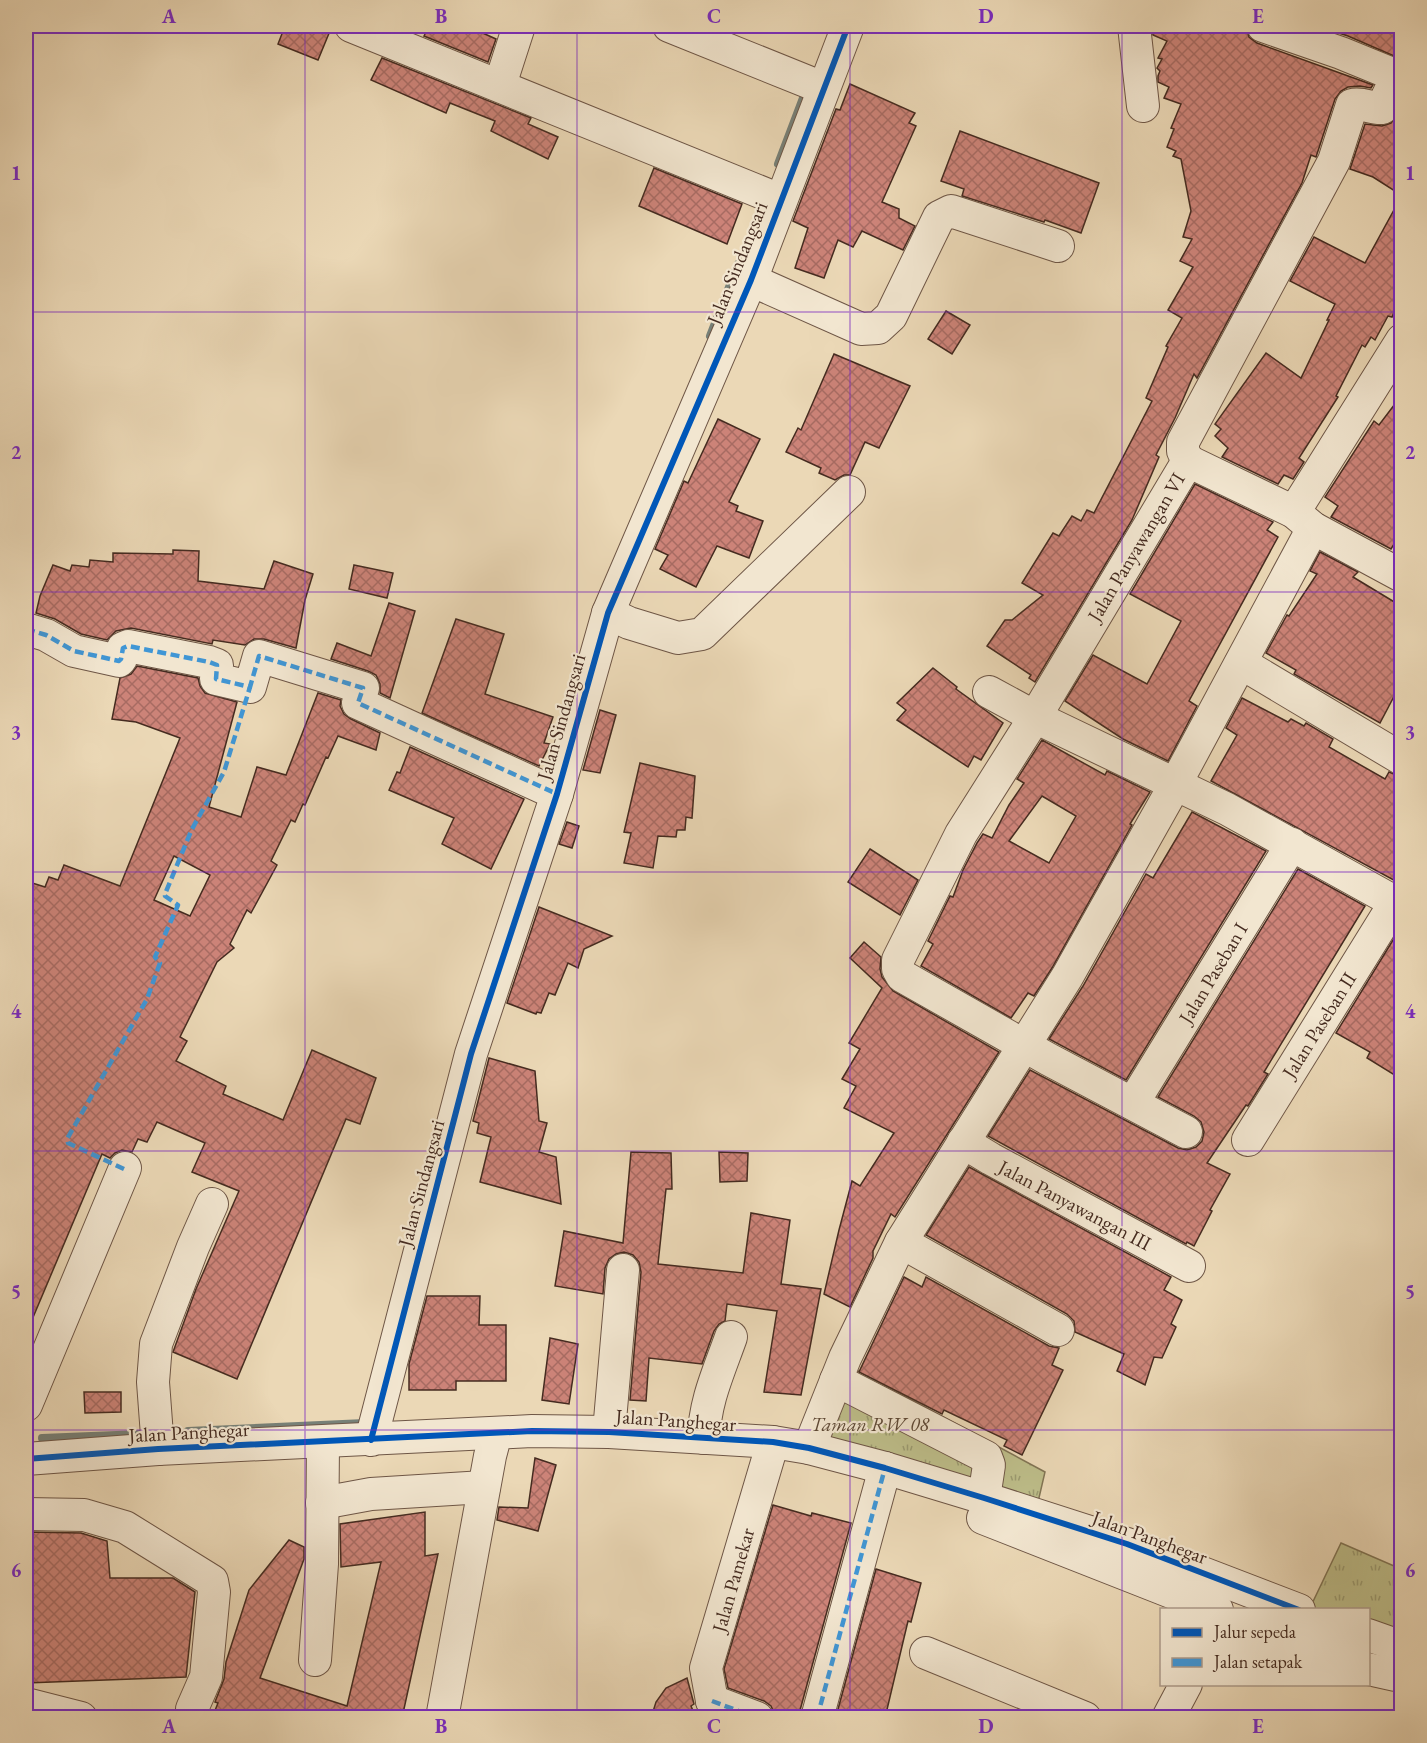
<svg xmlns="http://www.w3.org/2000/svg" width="1427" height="1743" viewBox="0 0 1427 1743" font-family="'EB Garamond',serif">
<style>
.park{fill:url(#park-tufts);stroke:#817454;stroke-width:1.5}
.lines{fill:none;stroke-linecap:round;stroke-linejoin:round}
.stream{stroke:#778077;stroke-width:8}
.building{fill:url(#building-cross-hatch);stroke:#452b20;stroke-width:1.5;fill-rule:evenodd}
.minor-casing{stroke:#6e5646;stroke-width:34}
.minor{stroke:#f2e6d0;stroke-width:32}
.quiet{stroke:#4096d5;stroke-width:4.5;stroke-dasharray:9 4.5;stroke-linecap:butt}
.cycleway-casing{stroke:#f2e6d0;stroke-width:10}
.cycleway{stroke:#0057b8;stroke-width:6}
.grid{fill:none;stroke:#7b2cbf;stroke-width:1.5;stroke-opacity:0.55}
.labels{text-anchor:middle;stroke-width:4.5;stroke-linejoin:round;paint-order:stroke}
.street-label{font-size:20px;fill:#452b20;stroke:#f2e6d0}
.park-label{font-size:20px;font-style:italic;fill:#5d4835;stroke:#f2e6d0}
.neatline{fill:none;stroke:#7b2cbf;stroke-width:2}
.grid-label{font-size:20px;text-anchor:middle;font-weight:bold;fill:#7b2cbf}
</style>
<defs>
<pattern id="park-tufts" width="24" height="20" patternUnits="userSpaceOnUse" patternTransform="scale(1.5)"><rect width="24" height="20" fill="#bdbd89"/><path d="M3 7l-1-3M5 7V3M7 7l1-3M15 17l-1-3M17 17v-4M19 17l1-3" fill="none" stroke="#9b9a70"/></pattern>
<pattern id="building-cross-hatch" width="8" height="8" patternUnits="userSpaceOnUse" patternTransform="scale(1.5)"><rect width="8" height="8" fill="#cc8378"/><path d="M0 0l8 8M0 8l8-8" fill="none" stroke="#a76b62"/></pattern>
</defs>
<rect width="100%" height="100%" fill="#ebd8b6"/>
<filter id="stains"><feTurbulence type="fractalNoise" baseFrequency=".00333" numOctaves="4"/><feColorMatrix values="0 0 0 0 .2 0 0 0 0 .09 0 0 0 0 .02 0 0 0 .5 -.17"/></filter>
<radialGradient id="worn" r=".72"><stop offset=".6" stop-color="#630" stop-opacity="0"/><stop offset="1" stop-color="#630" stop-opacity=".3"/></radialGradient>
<g class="park">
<path d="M851 1367 1045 1472 1035 1515 816 1450Z"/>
<path d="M1341 1543 1401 1569V1654L1369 1642 1368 1610H1309Z"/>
</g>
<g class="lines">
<g class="stream">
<path d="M778 164 803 98"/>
<path d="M710 336 738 264"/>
<path d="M188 1431 365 1423 368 1419"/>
<path d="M42 1438 141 1434"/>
</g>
</g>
<g class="building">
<path d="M285 26H332L318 60 278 44Z"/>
<path d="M429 26H467L496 39 488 62 424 36Z"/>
<path d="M1152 26H1246L1249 37 1257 43 1373 85 1371 88 1360 86 1348 87 1341 91 1335 99 1317 154 1316 157 1311 155 1302 183 1197 378 1194 374 1175 418 1156 455 1159 457 1132 520 1035 682 1029 678 1031 675 987 646 1005 620H1012L1043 595 1022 583 1053 533 1059 536 1072 516 1081 521 1087 510 1094 513 1152 401 1146 398 1168 347 1166 346 1182 318 1168 310 1193 267 1180 261 1192 239 1183 237 1191 211 1181 159 1173 156 1176 151 1167 147 1174 129 1171 128 1181 104 1164 98 1169 87 1158 82V76L1160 71 1157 68 1162 59 1158 58 1167 41 1153 35Z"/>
<path d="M1317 26H1401V59L1348 36Z"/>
<path d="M382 58 531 118 528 124 558 137 548 159 491 131 495 121 450 103 446 113 371 80Z"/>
<path d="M850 84 915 113 909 123 916 126 882 202 899 209V218L915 226 903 250 862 231 853 247 838 240 824 278 795 268 808 228 793 221 836 109 840 110Z"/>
<path d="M1401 109V195L1373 177 1350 169 1365 124 1382 126 1391 123Z"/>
<path d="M960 131 1099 183 1081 233 1045 220 1044 222 962 196 964 189 941 181Z"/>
<path d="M654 168 742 204 727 244 639 206Z"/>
<path d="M1401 197V296L1392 317 1388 316 1375 340 1371 337 1365 347 1362 345 1336 396 1338 397 1299 458 1304 462 1293 479 1284 475 1278 484 1222 457 1228 448 1215 436 1221 429 1215 424 1266 353 1301 378 1329 320H1327L1335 304 1290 281 1314 237 1365 263Z"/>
<path d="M946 311 970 325 952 354 928 339Z"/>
<path d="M834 354 910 386 879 448 865 442 850 475H844L835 480 819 473 821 468 786 452 798 428 801 430Z"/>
<path d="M1401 396V533L1391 549 1331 517 1338 506 1325 497 1374 421 1379 425Z"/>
<path d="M718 419 760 439 729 502 738 506 736 511 763 521 749 558 717 546 696 587 660 569 668 555 655 549 684 481 688 483Z"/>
<path d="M1195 484 1273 522 1267 530 1278 537 1189 701 1197 706 1168 761 1123 739 1065 701 1093 655 1147 684 1181 621 1130 594Z"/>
<path d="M173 550 199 551 198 581 264 589 274 561 313 574 305 600 296 648 264 639H254L245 645 213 640 212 644 131 628 116 631 107 640 81 634 55 619 36 613 40 596 53 565 70 571 72 565 89 567 90 560 113 562V553L173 554Z"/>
<path d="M1320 552 1358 572 1353 577 1401 606V683L1380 723 1294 674 1296 670 1266 653 1287 615 1289 616 1317 574 1310 571Z"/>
<path d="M354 565 393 573 387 598 349 589Z"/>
<path d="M389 603 415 611 390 698 380 693V684L376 675 368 671 331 659 337 643 371 656Z"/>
<path d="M456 619 504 634 485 694 553 717 544 743 550 744 539 766 422 713Z"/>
<path d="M137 666 198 678 200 686 205 693 237 702 209 807 241 817 257 767 286 775 318 693 341 700 340 706 344 714 351 719 380 733 376 750 338 736 328 758 326 757 305 805 303 804 295 822 291 820 271 861 277 865 251 913 247 910 230 944 234 948 217 962 180 1037 187 1041 176 1061 226 1086 223 1094 283 1120 312 1050 376 1078 360 1124 346 1119 237 1379 173 1352 196 1289 239 1191 192 1172 205 1143 157 1122 147 1142 138 1139 132 1152 122 1150 115 1153 110 1158 102 1154 26 1334V881L45 887 49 877 58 880 64 865 120 886 180 738 136 722 112 719 120 678 131 674ZM174 856 210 875 190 916 154 900Z"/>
<path d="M933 668 957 687 956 689 1003 723 981 760 974 756 968 767 897 720 906 710 897 703Z"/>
<path d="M1242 698 1288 722 1291 719 1304 726 1306 723 1333 739 1329 747 1385 779 1389 772 1401 777V884L1211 781 1237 735 1226 728Z"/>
<path d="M600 710 616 715 600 773 583 770Z"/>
<path d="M1042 740 1105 775 1107 771 1150 792 1130 824 1132 825 1052 968 1034 996 1028 993 1011 1018 921 966 933 944 928 941 950 896 953 897 963 870 977 843 983 834 992 838 1009 805 1024 783 1017 779ZM1042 796 1076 816 1049 863 1009 841Z"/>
<path d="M410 747 524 799 491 869 442 844 454 818 389 790 397 772 400 773Z"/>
<path d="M640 763 695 776 692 818 686 817 685 830H677L676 837 658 836 653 868 624 863 631 833 624 832Z"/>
<path d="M1192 812 1266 851 1126 1080 1049 1039 1083 986 1146 874 1153 878Z"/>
<path d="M567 822 579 826 572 848 559 844Z"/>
<path d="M870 849 918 880 900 915 848 882Z"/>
<path d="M1298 869 1365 906 1264 1072 1268 1074 1248 1106 1246 1105 1207 1163 1230 1174 1210 1210 1212 1211 1194 1246 1187 1242 1186 1244 988 1136 1030 1070 1178 1148 1187 1150 1196 1147 1202 1141 1204 1132 1201 1122 1194 1116 1158 1097Z"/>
<path d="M539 907 612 936 584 949 578 968 568 963 555 995 549 993 541 1013 537 1012 536 1014 507 1003Z"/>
<path d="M1401 927V1079L1367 1058 1370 1052 1336 1033Z"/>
<path d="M864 942 881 957 880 969 882 977 893 991 999 1052 895 1217 891 1214 873 1251V1258L850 1307 824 1294 839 1230 852 1181 860 1186 894 1133 844 1108 856 1086 842 1079 860 1049 849 1043 882 988 850 958Z"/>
<path d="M489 1058 535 1071 539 1121 547 1123 539 1152 556 1157 561 1204 480 1182 491 1137 477 1133 479 1123 473 1121Z"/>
<path d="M631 1152 671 1153 672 1189H666L658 1264 743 1273 751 1213 790 1220 781 1284 821 1289 801 1395 764 1392 777 1311 727 1304 725 1321 719 1324 714 1331 702 1364 649 1358 646 1401 630 1400 641 1272 639 1262 633 1255 624 1252 616 1254 609 1259 605 1268 603 1294 555 1286 564 1231 623 1243Z"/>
<path d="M719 1152 748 1153 747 1181 720 1182Z"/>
<path d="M969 1167 1171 1277 1164 1290 1182 1300 1171 1324 1176 1327 1162 1358 1154 1357 1145 1385 1117 1371 1124 1354 1075 1332 1074 1321 1067 1314 926 1235Z"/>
<path d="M904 1277 922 1287 926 1277 1049 1346 1059 1348 1052 1365 1063 1370 1022 1455 1004 1446 1007 1440 944 1410 942 1414 859 1372Z"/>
<path d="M427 1296H480L479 1325H506V1381H456V1390H409V1364Z"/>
<path d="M550 1338 578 1344 569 1404 542 1400Z"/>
<path d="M84 1392H121V1412L85 1413Z"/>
<path d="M535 1458 556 1465 538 1531 497 1520 499 1507 528 1508Z"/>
<path d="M773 1505 811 1516 812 1513 851 1523 799 1714 782 1710 781 1715 774 1713 771 1706 764 1701 728 1688 724 1669Z"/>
<path d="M425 1512V1556L438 1554 402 1718H212L218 1703 215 1702 224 1679 226 1662 249 1590 289 1540 304 1547V1559L260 1678 347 1706 381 1562 341 1567 340 1524Z"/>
<path d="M26 1532 81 1533 107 1541 110 1578H173L195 1592 186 1677 26 1683Z"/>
<path d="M876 1569 921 1583 911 1622 908 1621 885 1718H842V1714L837 1713Z"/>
<path d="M687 1678 694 1704 691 1706 696 1718H651L656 1702 666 1688Z"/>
</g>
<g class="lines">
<g class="minor-casing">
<g id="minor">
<path d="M351 26 780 200"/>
<path d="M669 26 823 88"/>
<path d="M1134 26 1143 106"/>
<path d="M500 85 519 26"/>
<path d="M751 280 861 329 878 328 891 316 939 217 951 211 1058 246"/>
<path d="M1188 461 1183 451V442L1334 161 1352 105C1362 102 1372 109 1382 108L1393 85 1394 77 1390 73 1341 53 1263 26"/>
<path d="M1188 461 1294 512 1313 528 1402 576"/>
<path d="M1294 512 1402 340"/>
<path d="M608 613 629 623 678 638 702 634 849 492"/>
<path d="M26 629 46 635 74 651 119 661 121 659 123 648 128 646 209 662 217 665 216 679 250 687 259 656 363 688 358 703 557 794"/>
<path d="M1241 663 1402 759"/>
<path d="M989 692 1035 717 1227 809 1402 906"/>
<path d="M1133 1103 1292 844"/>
<path d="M1186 1132 1048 1059 902 976 898 969V960L961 834 1035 717 1188 461"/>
<path d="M1248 1140 1395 903"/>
<path d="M963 1142 991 1159 1189 1266"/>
<path d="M901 1242 1058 1330"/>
<path d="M836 1380 986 1457 989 1465 984 1498"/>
<path d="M26 1405 125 1168"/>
<path d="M609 1432 623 1270"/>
<path d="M704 1438C704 1403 719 1371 731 1337"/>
<path d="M371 1440 471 1054 557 794 608 613 751 280 848 26"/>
<path d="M809 1448 845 1358 901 1242 1067 977 1176 783 1313 528"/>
<path d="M158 1449 153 1382 156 1344 193 1247 212 1204"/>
<path d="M26 1459 158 1449 532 1431 609 1432 773 1442 809 1448 885 1468 984 1498 1127 1544 1299 1610"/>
<path d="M322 1503 371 1494 484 1487"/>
<path d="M26 1514 84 1515 125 1527 212 1581 214 1592 206 1677 192 1709V1718"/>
<path d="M983 1518 1217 1610"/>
<path d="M1368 1635 1402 1647"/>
<path d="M926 1653 1085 1718"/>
<path d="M315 1660 322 1564 323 1442"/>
<path d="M1368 1669 1395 1675 1402 1671"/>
<path d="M712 1701 757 1718"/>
<path d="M26 1704 81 1718"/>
<path d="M442 1718 490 1456 496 1433"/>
<path d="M719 1718 712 1701 706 1668 773 1442"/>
<path d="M817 1718 885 1468"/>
<path d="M1168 1718 1186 1684"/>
</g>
</g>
<use href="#minor" class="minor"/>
<g class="quiet">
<path d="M26 629 46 635 74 651 119 661 121 659 123 648 128 646 209 662 217 665 216 679 250 687 259 656 363 688 358 703 557 794"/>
<path d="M124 1169 68 1143 67 1139 147 999 160 963 155 957 178 905 165 896V894L192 829 224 772 250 687"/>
<path d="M712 1701 757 1718"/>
<path d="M817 1718 885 1468"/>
</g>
<g class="cycleway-casing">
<g id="cycleway">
<path d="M371 1440 471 1054 557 794 608 613 751 280 848 26"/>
<path d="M26 1459 158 1449 532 1431 609 1432 773 1442 809 1448 885 1468 984 1498 1127 1544 1299 1610"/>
</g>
</g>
<use href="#cycleway" class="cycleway"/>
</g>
<path class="grid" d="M305 26V1718M577 26V1718M850 26V1718M1122 26V1718M26 312H1402M26 592H1402M26 872H1402M26 1151H1402M26 1430H1402"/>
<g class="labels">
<g class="street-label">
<text transform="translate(737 263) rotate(-68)" y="7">Jalan Sindangsari</text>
<text transform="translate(1136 547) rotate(-59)" y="7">Jalan Panyawangan VI</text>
<text transform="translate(561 717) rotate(-74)" y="7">Jalan Sindangsari</text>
<text transform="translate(1213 973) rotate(-59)" y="7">Jalan Paseban I</text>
<text transform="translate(1319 1025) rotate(-58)" y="7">Jalan Paseban II</text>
<text transform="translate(421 1183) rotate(-75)" y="7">Jalan Sindangsari</text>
<text transform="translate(1075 1205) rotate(28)" y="7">Jalan Panyawangan III</text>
<text transform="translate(676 1420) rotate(4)" y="7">Jalan Panghegar</text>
<text transform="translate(189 1432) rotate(-3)" y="7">Jalan Panghegar</text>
<text transform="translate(1150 1537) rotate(20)" y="7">Jalan Panghegar</text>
<text transform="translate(733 1580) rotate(-74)" y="7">Jalan Pamekar</text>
</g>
<g class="park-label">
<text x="870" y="1431">Taman RW 08</text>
</g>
</g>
<rect width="1427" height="1743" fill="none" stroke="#ebd8b6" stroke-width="66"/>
<rect x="1160" y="1608" width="210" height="78" fill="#f2e6d0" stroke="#ad9b8a" stroke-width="1.5"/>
<rect x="1172" y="1628" width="30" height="9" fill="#0057b8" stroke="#ad9b8a" stroke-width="1.5"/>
<text x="1214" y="1638" font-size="18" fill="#452b20">Jalur sepeda</text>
<rect x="1172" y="1658" width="30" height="9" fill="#4096d5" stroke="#ad9b8a" stroke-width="1.5"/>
<text x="1214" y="1668" font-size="18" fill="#452b20">Jalan setapak</text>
<rect x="33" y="33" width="1361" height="1677" class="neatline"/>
<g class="grid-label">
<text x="169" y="23">A</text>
<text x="441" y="23">B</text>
<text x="714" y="23">C</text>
<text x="986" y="23">D</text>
<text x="1258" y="23">E</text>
<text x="16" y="180">1</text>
<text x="1410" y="180">1</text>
<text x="16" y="459">2</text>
<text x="1410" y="459">2</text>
<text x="16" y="739">3</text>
<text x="1410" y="739">3</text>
<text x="16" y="1018">4</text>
<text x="1410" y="1018">4</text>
<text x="16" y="1298">5</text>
<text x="1410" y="1298">5</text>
<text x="16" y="1577">6</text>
<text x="1410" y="1577">6</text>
<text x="169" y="1733">A</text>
<text x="441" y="1733">B</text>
<text x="714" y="1733">C</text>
<text x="986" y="1733">D</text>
<text x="1258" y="1733">E</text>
</g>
<rect width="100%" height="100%" filter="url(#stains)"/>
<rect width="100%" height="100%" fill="url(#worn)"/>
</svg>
